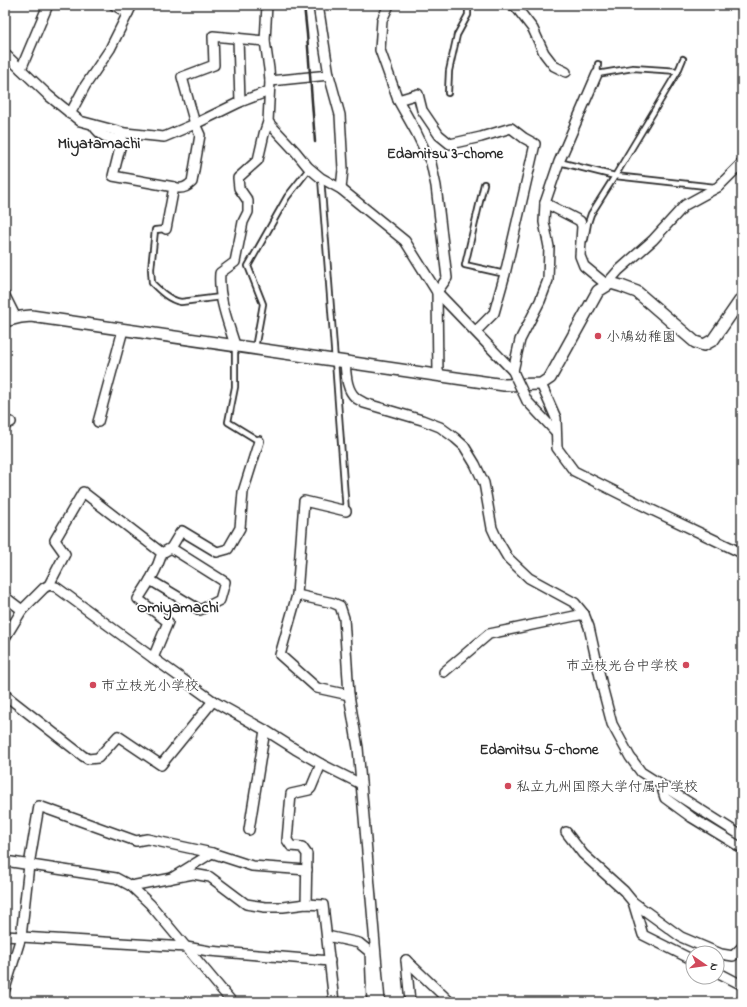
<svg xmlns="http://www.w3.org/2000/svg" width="747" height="1007" viewBox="0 0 747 1007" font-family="'Indie Flower','Klee One',sans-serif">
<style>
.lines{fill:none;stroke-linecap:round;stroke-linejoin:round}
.service-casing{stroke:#2b2b2b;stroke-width:8}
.minor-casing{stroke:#2b2b2b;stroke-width:12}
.tertiary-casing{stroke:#2b2b2b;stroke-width:14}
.service{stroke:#fff;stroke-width:4.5}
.minor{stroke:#fff;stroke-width:9}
.tertiary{stroke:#fff;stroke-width:11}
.rail{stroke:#2b2b2b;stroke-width:2.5}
.minor-bridge-casing{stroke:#2b2b2b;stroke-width:12;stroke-linecap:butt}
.minor-bridge{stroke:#fff;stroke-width:9}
.poi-dot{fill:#d1495b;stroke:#fff;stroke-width:1.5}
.labels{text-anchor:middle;stroke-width:3.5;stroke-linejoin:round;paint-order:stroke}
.poi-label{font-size:14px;fill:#2b2b2b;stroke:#fff;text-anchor:start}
.neighbourhood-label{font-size:15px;font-weight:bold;fill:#2b2b2b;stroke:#fff}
.quarter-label{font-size:16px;font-weight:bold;fill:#2b2b2b;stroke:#fff}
</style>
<rect width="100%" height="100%" fill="#fff"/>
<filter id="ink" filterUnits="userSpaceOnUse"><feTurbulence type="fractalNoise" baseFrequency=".025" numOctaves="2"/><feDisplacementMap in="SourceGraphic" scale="8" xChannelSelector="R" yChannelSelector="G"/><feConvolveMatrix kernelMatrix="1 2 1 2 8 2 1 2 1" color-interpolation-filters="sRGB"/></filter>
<g filter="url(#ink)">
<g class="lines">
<g class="service-casing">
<g id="service">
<path d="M598 64 597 74 633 68 678 71"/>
<path d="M448 93 449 71 457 35 468 15V5"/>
<path d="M559 162 615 176 715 187"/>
<path d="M321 178 335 361 346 511"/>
<path d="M484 184 465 265 505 274"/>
<path d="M166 229 155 230 151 269 152 283C160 291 169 300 181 302L221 297"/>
<path d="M585 239 588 223 591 214 615 176 678 71 683 59"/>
<path d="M235 347V387L228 422 259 441"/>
<path d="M255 348 263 304 248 266 287 197 309 169"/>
</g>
</g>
<g class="minor-casing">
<g id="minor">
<path d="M114 5 128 13"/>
<path d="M318 5 329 75 340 115 343 169 341 189"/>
<path d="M389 5 382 20 380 50 398 100 416 132 431 163 436 186 447 278 437 292 438 375"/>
<path d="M512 5 516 7 533 29 544 53 554 66 566 72"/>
<path d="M238 38 240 102"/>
<path d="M5 54 49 96 80 121 125 133 164 137 195 124 240 102 269 91"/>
<path d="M21 69 48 5"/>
<path d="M270 81 329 75"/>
<path d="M398 100 418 94 422 110 439 135 450 144 481 137 511 128 524 138 535 144 505 274 494 313 476 331"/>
<path d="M70 114 85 86 110 49 132 5"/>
<path d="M268 122 295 151 308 167 321 178 341 189 405 241 437 292 513 371 516 378"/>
<path d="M93 125C102 138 107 138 122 140L113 176 174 187 166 229"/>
<path d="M174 187C182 190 187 187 192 182L200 135 195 124 182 77 214 65 213 36 265 41"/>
<path d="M545 203 580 221 582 226 580 256 584 266 607 285"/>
<path d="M611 283V279L618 271 653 240 685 205 718 187 742 163"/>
<path d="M5 296 16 318"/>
<path d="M235 345C228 322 218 298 220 273L235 262 243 222 248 212V201L239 188 238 178 258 160 264 134 268 122 270 81 269 69 265 41 267 5"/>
<path d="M345 362C346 373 346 390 356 398 358 400 362 401 364 403L422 420 440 427 455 438 464 446 475 464 484 483 492 528 498 541 508 558 529 578 575 603 584 614 589 627 603 690 612 724 630 757 641 772 742 836"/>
<path d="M513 371 520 340 540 301 548 280 549 247 544 222 545 203 559 162 597 74"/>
<path d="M541 384 556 418 557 448 574 471 650 509 742 553"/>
<path d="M527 401 556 432"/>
<path d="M98 422 123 330"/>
<path d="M5 425 11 422"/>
<path d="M346 511 304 501 297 595 280 655 317 688 349 695"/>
<path d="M150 580 200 610 220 600 225 582 171 548"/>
<path d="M49 585 56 587 153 658 213 701 265 730 295 749 321 764 361 784"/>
<path d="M297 595 333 603 340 606 344 618 349 695 358 748 380 1002"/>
<path d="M5 597 22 610"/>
<path d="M5 638 22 610 44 588 49 585 65 554 55 540 83 492 162 553"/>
<path d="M153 658 168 622 138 599C148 584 157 570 162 553L171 548 180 533 182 531 217 552 228 549 240 528 243 492 259 441"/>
<path d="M444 672 489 634 584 614"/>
<path d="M5 695 83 756 88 759 98 758 118 736 161 765 213 701"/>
<path d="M661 785 665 798 691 817 742 848"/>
<path d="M249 830 265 730"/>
<path d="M566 832 583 854 624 891 633 902 681 937 721 954 733 956 742 947"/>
<path d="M212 853 252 866 307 870"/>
<path d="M5 861 116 878 131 886 150 904 232 1002"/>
<path d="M131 886 193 874 210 877 246 904 265 907H283L306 904 323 905 334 1002"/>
<path d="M633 902 643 935 693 960"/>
<path d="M306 904 307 854 302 847 291 846 287 840 291 794 309 790 311 788 321 764"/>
<path d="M5 936 186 947 209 951 330 961"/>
<path d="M327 936 359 943 370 952 372 1002"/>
<path d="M406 960 450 1002"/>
<path d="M406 960 410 1002"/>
<path d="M717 972 742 985"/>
<path d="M5 989 21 937 29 865 39 806 136 841 147 839 212 853 170 879"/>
</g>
</g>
<g class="tertiary-casing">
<path id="tertiary" d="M5 321 21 317 31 316C188 340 347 361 504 385L541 384 550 378 598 291 611 283 621 286 637 292 695 342 704 345 713 340 742 298"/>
</g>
<use href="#service" class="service"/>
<use href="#minor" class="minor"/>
<use href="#tertiary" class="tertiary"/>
<path class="rail" d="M304 5 307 34 315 142"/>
<g class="minor-bridge-casing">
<path id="minor-bridge" d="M516 378 527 401"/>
</g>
<use href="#minor-bridge" class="minor-bridge"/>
</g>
</g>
<g class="poi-dot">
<circle cx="598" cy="336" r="4"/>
<circle cx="686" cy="665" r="4"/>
<circle cx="93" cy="685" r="4"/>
<circle cx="508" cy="786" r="4"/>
</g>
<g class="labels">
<g class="poi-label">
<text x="606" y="341">小鳩幼稚園</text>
<text x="678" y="670" text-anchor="end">市立枝光台中学校</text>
<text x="101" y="690">市立枝光小学校</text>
<text x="516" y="791">私立九州国際大学付属中学校</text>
</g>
<g class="neighbourhood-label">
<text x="445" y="158">Edamitsu 3-chome</text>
<text x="539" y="754">Edamitsu 5-chome</text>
</g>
<g class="quarter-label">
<text x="99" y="148">Miyatamachi</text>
<text x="178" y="612">Omiyamachi</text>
</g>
</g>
<rect width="747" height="1007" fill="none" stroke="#fff" stroke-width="20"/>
<rect x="10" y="10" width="727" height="987" fill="none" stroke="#2b2b2b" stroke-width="1.5" filter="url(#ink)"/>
<g transform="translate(705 965) rotate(103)"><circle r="19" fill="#ffffff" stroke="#aaaaaa"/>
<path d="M0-3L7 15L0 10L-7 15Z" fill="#d1495b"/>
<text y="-6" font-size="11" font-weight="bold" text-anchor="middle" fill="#2b2b2b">N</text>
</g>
</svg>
